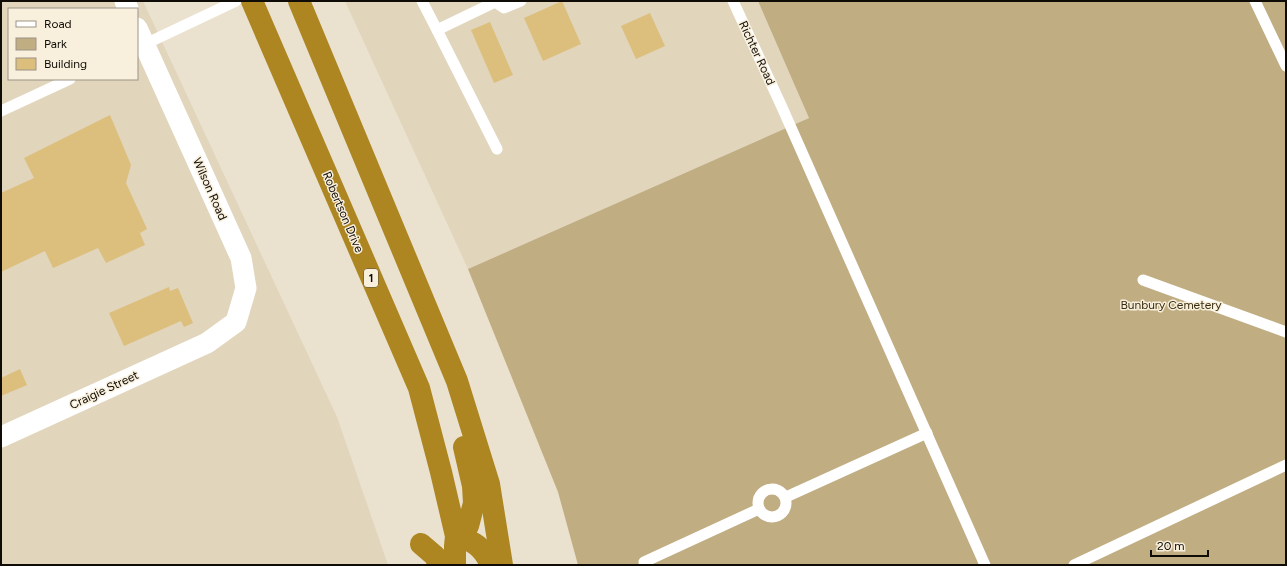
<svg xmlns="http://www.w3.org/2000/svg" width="1287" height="566" viewBox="0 0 1287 566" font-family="Figtree,sans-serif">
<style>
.built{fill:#e1d5bc;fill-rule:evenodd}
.green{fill:#c1ad82}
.building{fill:#dcbf7d}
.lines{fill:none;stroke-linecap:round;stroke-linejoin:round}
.lane{stroke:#fff;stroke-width:11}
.street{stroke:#fff;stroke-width:21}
.highway{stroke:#ad8622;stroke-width:22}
.labels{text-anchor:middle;stroke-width:3;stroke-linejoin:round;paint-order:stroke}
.shield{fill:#f8efdc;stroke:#555047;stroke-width:1}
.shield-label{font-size:11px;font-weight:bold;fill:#0f0c07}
.street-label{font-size:12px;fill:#0f0c07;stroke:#f8efdc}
.park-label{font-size:12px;fill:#3a2e10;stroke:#f8efdc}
</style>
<rect width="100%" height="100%" fill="#eae2cf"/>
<g class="built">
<path d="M1 1H143L337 417 388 565H1ZM9 9H137V79H9Z"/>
<path d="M345 1H758L809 118 468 269Z"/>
</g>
<path class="green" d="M758 1H1286V565H578L558 492 468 269 809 118Z"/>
<g class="building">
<path d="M562 1 581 44 543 61 524 18Z"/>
<path d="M650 13 665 46 636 59 621 26Z"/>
<path d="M490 22 513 75 494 83 471 30Z"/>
<path d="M110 115 131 165 126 183 147 229 140 233 145 245 106 263 98 248 53 268 45 251 1 272V193L34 178 24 158Z"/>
<path d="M169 287 170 291 178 288 193 323 184 327 181 321 124 346 109 313Z"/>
<path d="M20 369 27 385 1 396V378Z"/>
</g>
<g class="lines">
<g class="lane">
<path d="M422 1 437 30 495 2 494 1"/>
<path d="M733 1 781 105 985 565"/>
<path d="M1255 1 1286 66"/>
<path d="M495 2 504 8 521 1"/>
<path d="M437 30 497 149"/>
<path d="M141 46 236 1"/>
<path d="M1 111 70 79"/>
<path d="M1143 280 1286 332"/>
<circle cx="772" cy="503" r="14"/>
<path d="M786 497 927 433"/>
<path d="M644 562 759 509"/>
<path d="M1074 565 1286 465"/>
</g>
<g class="street">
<path d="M125 1 128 9"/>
<path d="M1 437 207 343 236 322 246 288 241 258 137 28"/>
</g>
<g class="highway">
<path d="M252 1 419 388 441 472 456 536 455 546V565"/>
<path d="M299 1 457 381 489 484 502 565"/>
<path d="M456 536 468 526 474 503 473 486 464 447"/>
<path d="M456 536C474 541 483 547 491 565"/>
<path d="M421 544 435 556 439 565"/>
</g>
</g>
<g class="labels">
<rect class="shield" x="364" y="269" width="14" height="18" rx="3"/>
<g class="shield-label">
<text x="371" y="282">1</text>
</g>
<g class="street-label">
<text transform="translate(757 53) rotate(65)" y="4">Richter Road</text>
<text transform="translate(210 189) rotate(66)" y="4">Wilson Road</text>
<text transform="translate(343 212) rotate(67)" y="4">Robertson Drive</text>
<text transform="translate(104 390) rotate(-25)" y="4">Craigie Street</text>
</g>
<g class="park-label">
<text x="1171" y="309">Bunbury Cemetery</text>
</g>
</g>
<rect width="1287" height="566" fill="none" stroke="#0f0c07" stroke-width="4"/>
<rect x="8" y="8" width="130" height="72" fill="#f8efdc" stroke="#9b9487"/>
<rect x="16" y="21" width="20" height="6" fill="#ffffff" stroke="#9b9487"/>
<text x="44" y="28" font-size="12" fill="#0f0c07">Road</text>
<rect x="16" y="38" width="20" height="12" fill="#c1ad82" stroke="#9b9487"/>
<text x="44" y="48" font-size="12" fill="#0f0c07">Park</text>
<rect x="16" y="58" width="20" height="12" fill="#dcbf7d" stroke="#9b9487"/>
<text x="44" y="68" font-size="12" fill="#0f0c07">Building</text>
<path d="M1151 550v6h57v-6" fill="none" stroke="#0f0c07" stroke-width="2"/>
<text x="1157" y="550" font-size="12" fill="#0f0c07" stroke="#f8efdc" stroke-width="3" paint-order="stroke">20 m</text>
</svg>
